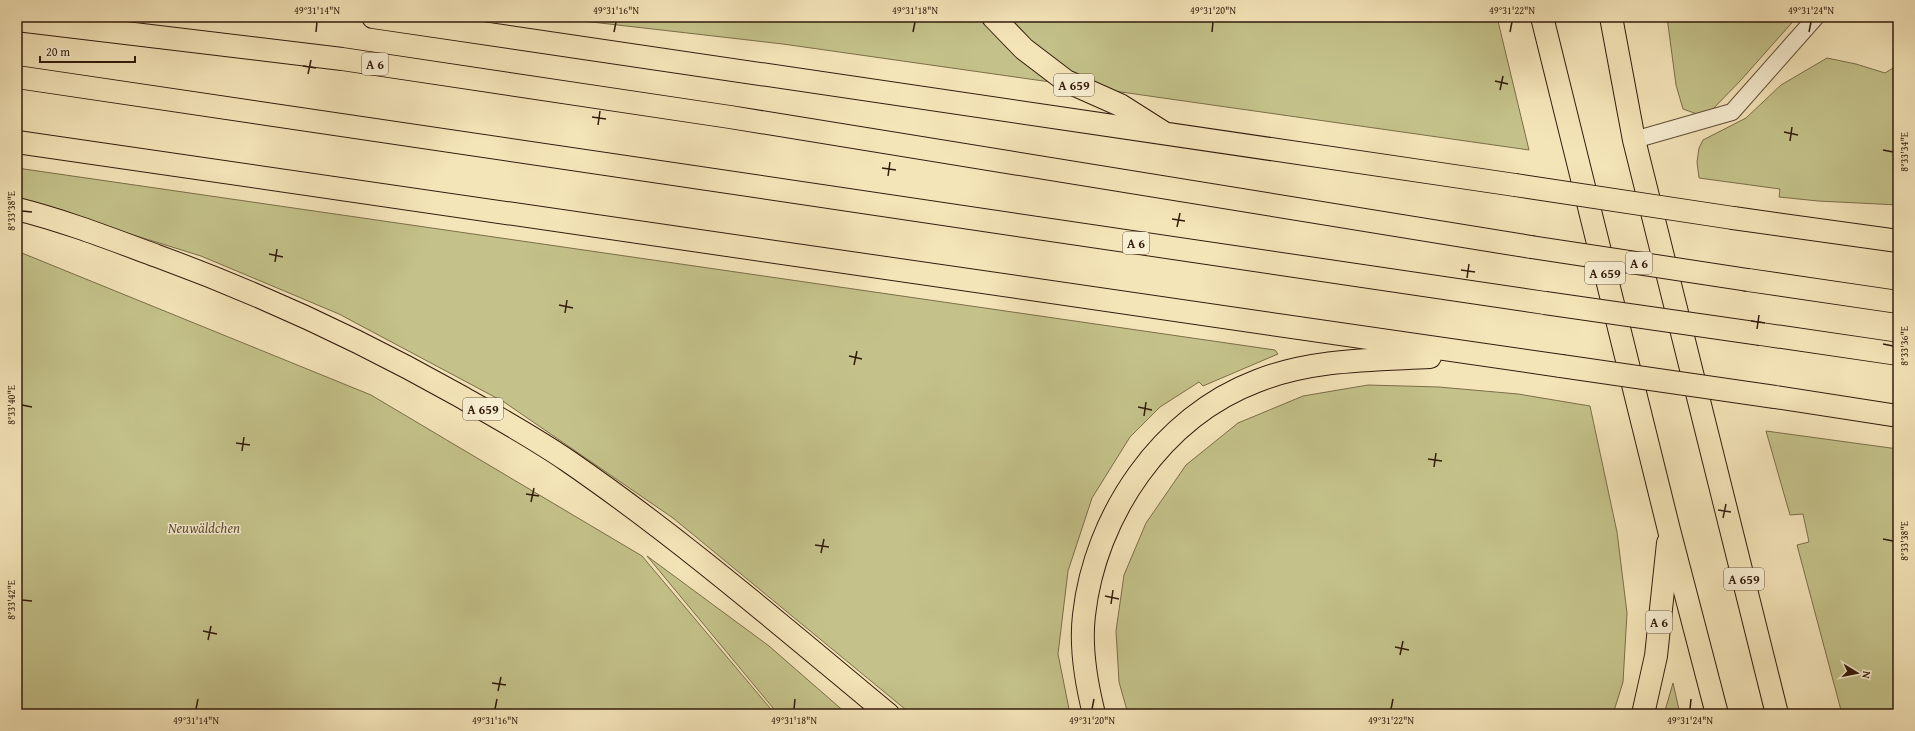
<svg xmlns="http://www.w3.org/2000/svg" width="1915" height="731" viewBox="0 0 1915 731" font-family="'Gentium Book Plus',serif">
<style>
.green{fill:#c4c28a;stroke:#7c6e4a}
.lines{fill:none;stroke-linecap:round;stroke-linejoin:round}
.service-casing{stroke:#634e36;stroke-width:18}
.motorway-casing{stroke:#331b0b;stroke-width:24}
.service{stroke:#f8eed2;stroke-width:16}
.motorway{stroke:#f4e5b9;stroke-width:22}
.motorway-bridge-casing{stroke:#331b0b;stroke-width:24;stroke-linecap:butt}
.motorway-bridge{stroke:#f4e5b9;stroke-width:22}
.ticks{fill:none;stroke:#331b0b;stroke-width:1.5}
.labels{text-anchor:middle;stroke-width:3;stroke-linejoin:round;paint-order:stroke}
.shield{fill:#f8eed2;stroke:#6e5a47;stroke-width:1}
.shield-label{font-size:13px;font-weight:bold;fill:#331b0b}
.park-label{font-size:14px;font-style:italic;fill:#5e4d31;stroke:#f8eed2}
.neatline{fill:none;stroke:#331b0b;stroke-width:1.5}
.ticks-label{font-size:10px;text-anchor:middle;fill:#331b0b}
</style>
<rect width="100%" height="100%" fill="#f4e5b9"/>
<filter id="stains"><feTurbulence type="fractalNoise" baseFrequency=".005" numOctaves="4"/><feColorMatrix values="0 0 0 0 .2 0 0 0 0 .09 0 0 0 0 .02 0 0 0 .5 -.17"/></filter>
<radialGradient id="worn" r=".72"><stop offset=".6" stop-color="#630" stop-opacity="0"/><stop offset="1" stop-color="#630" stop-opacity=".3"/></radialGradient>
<g class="green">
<path d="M548 17H1497L1529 150 783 44Z"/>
<path d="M1667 17H1797L1741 80 1710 112 1697 114 1683 109 1676 85Z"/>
<path d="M1827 58 1856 64 1885 73 1898 65V205L1818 201 1779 197 1780 189 1699 178 1697 162 1699 148 1703 140 1746 118 1781 85Z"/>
<path d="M17 168 1275 350 1278 354 1203 386 1199 382 1160 407 1130 437 1092 498 1068 571 1058 654 1070 714H911L673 518 504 402 339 314 201 256 17 199Z"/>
<path d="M17 251 371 395 642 556 775 714H17Z"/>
<path d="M1368 385 1439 387 1518 394 1590 406 1617 532 1627 613 1623 682 1613 714H1128L1119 682 1116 631 1124 575 1146 523 1186 465 1238 423 1303 396Z"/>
<path d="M1766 431 1898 449V714H1842L1797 545 1809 542 1803 514 1790 515Z"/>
<path d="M647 556 769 646 847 714H778Z"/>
<path d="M1673 683 1680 714H1664Z"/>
</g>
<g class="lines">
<g class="service-casing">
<path id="service" d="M1634 140 1732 112 1816 17"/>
</g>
<g class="motorway-casing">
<g id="motorway">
<path d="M373 17 1515 185"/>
<path d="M993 17 1024 49 1066 81 1120 105 1161 131"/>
<path d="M1542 17 1669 530 1717 714"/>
<path d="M1611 17 1634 140 1777 714"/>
<path d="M17 20 342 59 730 117 1531 247"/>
<path d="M17 77 1545 303"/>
<path d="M17 142 1561 366"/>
<path d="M17 209C65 221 111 239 157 256 261 294 362 341 458 395 495 416 533 437 568 461 680 538 783 627 888 714"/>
<path d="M1733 218 1898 241"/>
<path d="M1748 280 1898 302"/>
<path d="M1761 334 1898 354"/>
<path d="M1775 397 1898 416"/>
<path d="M1094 714C1086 682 1080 648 1084 615 1095 515 1162 417 1257 381 1312 359 1372 360 1430 357"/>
<path d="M1643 714 1656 656 1668 543"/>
</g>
</g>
<use href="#service" class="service"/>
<use href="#motorway" class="motorway"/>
<g class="motorway-bridge-casing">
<g id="motorway-bridge">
<path d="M1515 185 1733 218"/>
<path d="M1531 247 1748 280"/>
<path d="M1545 303 1761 334"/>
<path d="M1561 366 1775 397"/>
</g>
</g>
<use href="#motorway-bridge" class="motorway-bridge"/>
</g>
<path class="ticks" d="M316 32 317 22M614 32 616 22M913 32 915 22M1212 32 1213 22M1510 32 1512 22M1809 32 1811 22M303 66 316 68M308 74 311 60M1495 81 1508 84M1500 90 1503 76M592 117 606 119M598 125 600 111M1784 132 1798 135M1790 141 1792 127M1883 150 1893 152M882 168 896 170M888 176 890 162M22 211 32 212M1172 219 1185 221M1177 227 1180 213M269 254 283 257M275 262 277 249M1461 270 1475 272M1467 278 1469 264M559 305 573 308M565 313 567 300M1751 321 1765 323M1757 329 1759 315M1883 344 1893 346M849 356 862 359M854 365 857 351M22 405 32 407M1138 407 1152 410M1144 416 1146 402M236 443 250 445M242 451 244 437M1428 459 1442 461M1434 467 1436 453M526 494 539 496M531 502 534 488M1718 510 1731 512M1723 518 1726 504M1883 539 1893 541M815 545 829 547M821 553 824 539M1105 596 1119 599M22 600 32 601M1111 604 1113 590M203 631 217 634M208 640 211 626M1395 647 1409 650M1400 655 1403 641M492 683 506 685M498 691 501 677M196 709 198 699M495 709 497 699M794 709 795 699M1092 709 1094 699M1391 709 1393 699M1690 709 1691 699"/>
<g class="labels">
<g class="shield">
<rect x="362" y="53" width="26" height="22" rx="3"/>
<rect x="1054" y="74" width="40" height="22" rx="3"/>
<rect x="1123" y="232" width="26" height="22" rx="3"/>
<rect x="1626" y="252" width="26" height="22" rx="3"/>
<rect x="1585" y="262" width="40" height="22" rx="3"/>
<rect x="463" y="398" width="40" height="22" rx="3"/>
<rect x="1724" y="568" width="40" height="22" rx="3"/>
<rect x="1646" y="611" width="26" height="22" rx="3"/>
</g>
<g class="shield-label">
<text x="375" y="69">A 6</text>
<text x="1074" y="90">A 659</text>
<text x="1136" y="248">A 6</text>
<text x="1639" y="268">A 6</text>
<text x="1605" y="278">A 659</text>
<text x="483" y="414">A 659</text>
<text x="1744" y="584">A 659</text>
<text x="1659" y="627">A 6</text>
</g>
<g class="park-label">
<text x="204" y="533">Neuwäldchen</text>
</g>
</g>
<rect width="1915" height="731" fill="none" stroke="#f4e5b9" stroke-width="44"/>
<g transform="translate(1857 673) rotate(100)" stroke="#f8eed2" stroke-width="3" paint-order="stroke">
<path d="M0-3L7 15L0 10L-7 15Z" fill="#331b0b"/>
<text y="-6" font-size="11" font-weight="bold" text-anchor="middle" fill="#331b0b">N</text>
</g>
<path d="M40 56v6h95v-6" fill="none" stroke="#331b0b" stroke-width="2"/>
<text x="46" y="56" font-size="12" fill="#331b0b" stroke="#f8eed2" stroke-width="3" paint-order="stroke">20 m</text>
<rect x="22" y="22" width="1871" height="687" class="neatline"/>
<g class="ticks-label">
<text x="317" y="14">49°31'14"N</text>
<text x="616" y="14">49°31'16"N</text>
<text x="915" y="14">49°31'18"N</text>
<text x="1213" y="14">49°31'20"N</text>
<text x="1512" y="14">49°31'22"N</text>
<text x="1811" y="14">49°31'24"N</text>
<text transform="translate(1904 152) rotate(-90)" y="4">8°33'34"E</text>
<text transform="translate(11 211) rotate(-90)" y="4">8°33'38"E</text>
<text transform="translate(1904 346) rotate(-90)" y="4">8°33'36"E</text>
<text transform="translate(11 405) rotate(-90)" y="4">8°33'40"E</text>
<text transform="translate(1904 541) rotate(-90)" y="4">8°33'38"E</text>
<text transform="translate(11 600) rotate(-90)" y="4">8°33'42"E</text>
<text x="196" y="724">49°31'14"N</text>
<text x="495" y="724">49°31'16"N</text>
<text x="794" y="724">49°31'18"N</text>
<text x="1092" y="724">49°31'20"N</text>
<text x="1391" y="724">49°31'22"N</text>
<text x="1690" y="724">49°31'24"N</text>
</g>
<rect width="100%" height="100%" filter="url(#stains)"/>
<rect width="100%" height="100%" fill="url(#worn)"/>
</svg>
